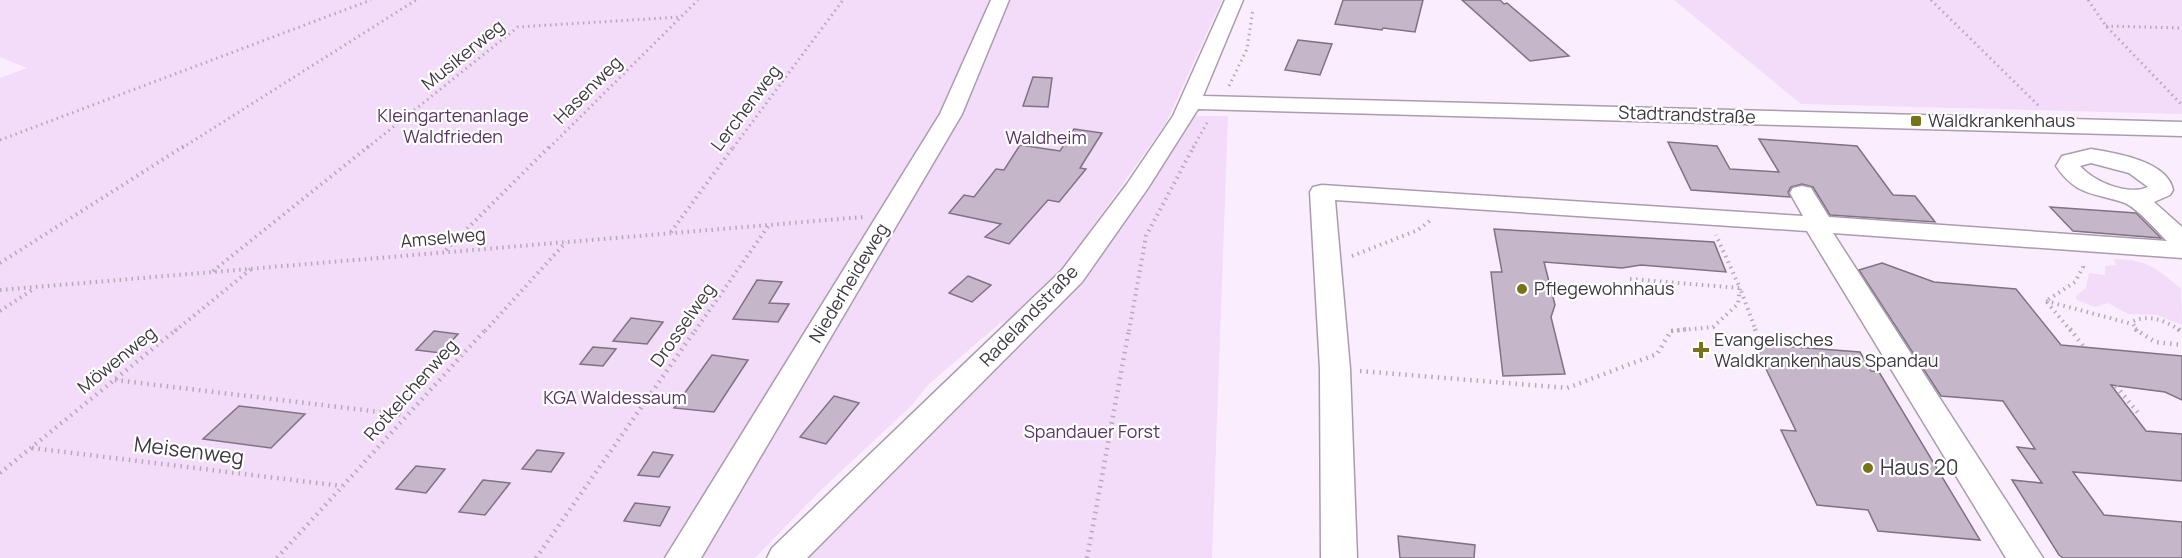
<svg xmlns="http://www.w3.org/2000/svg" width="2182" height="558" viewBox="0 0 2182 558" font-family="Manrope,sans-serif">
<style>
.green{fill:#f3dbfa}
.building{fill:#c5b6ca;stroke:#807284;stroke-width:1.5}
.lines{fill:none;stroke-linecap:round;stroke-linejoin:round}
.minor-casing{stroke:#aa9cae;stroke-width:3}
.path-far2{stroke:#b4aab7;stroke-width:3;stroke-dasharray:1.5 4;stroke-linecap:butt}
.path-far1{stroke:#b4aab7;stroke-width:4;stroke-dasharray:1.5 4.5;stroke-linecap:butt}
.path{stroke:#b4aab7;stroke-width:4.5;stroke-dasharray:1.5 5;stroke-linecap:butt}
.minor{fill:#fff;fill-rule:evenodd}
.poi-dot{fill:#777418;stroke:#fff;stroke-width:2}
.labels{text-anchor:middle;stroke-width:4.5;stroke-linejoin:round;paint-order:stroke}
.street-label{font-size:18px;fill:#3e3840;stroke:#fff}
.park-label{font-size:18px;fill:#593464;stroke:#fff}
.poi-label{font-size:18px;fill:#3e3840;stroke:#fff;text-anchor:start}
.near-street-label{font-size:21px;fill:#3e3840;stroke:#fff}
.near-poi-label{font-size:21px;fill:#3e3840;stroke:#fff;text-anchor:start}
</style>
<rect width="100%" height="100%" fill="#faeefe"/>
<g class="green">
<path d="M0 0H1002L989 44H991L1010 0H1222L1166 123 1061 271 1006 321 999 324 929 384 911 406 821 490 755 558H0V78L27 68 0 57Z"/>
<path d="M1674 0H2182V114L1801 104Z"/>
<path d="M1184 116H1228L1212 558H785L1072 276Z"/>
<path d="M2114 259C2150 260 2154 268 2181 288L2182 325 2157 315 2128 314 2108 303 2095 307 2077 300 2076 296 2086 288 2089 273 2105 275V266L2116 265Z"/>
</g>
<g class="building">
<path d="M1343 0H1423L1415 32 1383 28 1382 30 1335 24Z"/>
<path d="M1462 0H1500L1504 4 1507 3 1569 56 1530 61Z"/>
<path d="M1298 40 1332 44 1320 75 1285 70Z"/>
<path d="M1033 77 1052 78 1048 107 1023 106Z"/>
<path d="M1074 129 1102 133 1080 168 1086 169 1059 202 1048 200 1009 244 985 237 1001 224 949 213 964 195 974 197 996 169 1004 170 1020 145 1060 151Z"/>
<path d="M1759 139 1857 146 1893 195 1915 196 1935 222 1830 215 1813 187 1802 184 1791 187 1788 192 1790 197 1691 190 1668 142 1717 146 1730 169 1779 172Z"/>
<path d="M2050 207 2136 213 2161 238 2073 231Z"/>
<path d="M1494 229 1714 242 1726 272 1641 265 1622 268 1544 262 1555 305 1551 317 1565 374 1503 376 1491 272H1502Z"/>
<path d="M1882 263 1934 282 2016 289 2061 345 2182 356V400L2165 392 2111 385 2146 431 2182 434V481L2073 472 2104 515 2182 522V558H2063L2059 555 2012 480 2042 483 2017 447 2035 449 2003 401 1941 396 1859 270Z"/>
<path d="M968 276 991 285 972 302 949 293Z"/>
<path d="M757 280 782 282 769 303 789 304 778 322 733 319Z"/>
<path d="M631 318 663 322 647 344 613 341Z"/>
<path d="M434 331 458 334 441 353 416 350Z"/>
<path d="M1754 344 1860 352 1871 371 1879 372 1980 540 1878 531 1868 510 1817 505 1781 430 1796 431Z"/>
<path d="M593 347 616 349 603 366 580 364Z"/>
<path d="M712 355 748 360 714 412 674 408Z"/>
<path d="M834 396 859 403 826 444 800 437Z"/>
<path d="M239 406 305 414 271 448 203 439Z"/>
<path d="M537 450 564 453 551 472 522 469Z"/>
<path d="M653 452 673 455 659 477 638 475Z"/>
<path d="M416 466 445 469 426 493 396 489Z"/>
<path d="M483 480 510 483 485 515 459 512Z"/>
<path d="M635 503 670 507 660 526 624 521Z"/>
<path d="M1398 536 1475 545 1474 558H1400Z"/>
</g>
<g class="lines">
<g class="minor-casing">
<g id="minor">
<path d="M991 0H1009L962 114 701 558H665L940 114Z"/>
<path d="M1225 0H1243L1203 96 2182 122V136L1198 109 1148 188 1082 282 807 558H767L772 548 1062 270 1127 184 1173 116Z"/>
<path d="M2091 149C2115 153 2168 161 2173 190L2170 195 2154 202 2182 227V258L1833 233 2043 558H2006L1807 231 1335 200 1350 369 1357 558H1321L1320 369 1310 192 1313 187 1322 185 1803 216 1790 193 1793 188 1802 186 1811 188 1829 217 2167 241C2157 231 2137 208 2125 203 2094 192 2077 197 2056 166L2062 156ZM2091 163 2129 173 2148 187C2128 196 2094 182 2080 166Z"/>
</g>
</g>
<g class="path-far2">
<path d="M1931 0 2040 107"/>
<path d="M2088 0 2106 26 2182 105"/>
<path d="M2106 26 2182 28"/>
<path d="M1229 86 1247 49 1253 9"/>
<path d="M0 140 371 0"/>
<path d="M182 148 416 0"/>
<path d="M367 148 518 27 680 17"/>
<path d="M549 148 698 0"/>
<path d="M733 148 843 0"/>
<path d="M1193 148 1208 121"/>
</g>
<g class="path-far1">
<path d="M671 232 734 146"/>
<path d="M446 250 550 146"/>
<path d="M1352 256 1418 230 1432 219"/>
<path d="M0 263 184 146"/>
<path d="M213 271 369 146"/>
<path d="M1630 279 1740 288 1756 331"/>
<path d="M0 290 863 217"/>
<path d="M2046 301 2132 324"/>
<path d="M0 311 32 290"/>
<path d="M175 331 251 269"/>
<path d="M485 331 566 242"/>
<path d="M695 331 769 225"/>
<path d="M1129 331 1146 236 1194 146"/>
<path d="M1671 331 1713 327 1738 304 1740 288 1716 235"/>
<path d="M2071 331 2046 301 2075 282 2083 267 2082 263"/>
<path d="M2137 331 2132 322C2149 313 2166 321 2181 331"/>
</g>
<g class="path">
<path d="M1755 329 1760 342"/>
<path d="M2070 329 2084 347"/>
<path d="M2135 329 2155 342 2182 345"/>
<path d="M2178 329 2182 332"/>
<path d="M1360 371 1567 388 1657 354 1671 331 1687 329"/>
<path d="M115 380 405 415"/>
<path d="M2116 386 2139 414"/>
<path d="M32 448 342 486"/>
<path d="M0 473 177 329"/>
<path d="M277 558 486 329"/>
<path d="M536 558 696 329"/>
<path d="M1087 558 1129 329"/>
</g>
<use href="#minor" class="minor"/>
</g>
<g class="poi-dot">
<rect x="1910" y="115" width="12" height="12" rx="3"/>
<circle cx="1522" cy="289" r="6"/>
<path d="M1698 341h6v6h6v6h-6v6h-6v-6h-6v-6h6z"/>
<circle cx="1868" cy="468" r="6"/>
</g>
<g class="labels">
<g class="street-label">
<text transform="translate(463 55) rotate(-39)" y="6">Musikerweg</text>
<text transform="translate(588 90) rotate(-45)" y="6">Hasenweg</text>
<text transform="translate(746 108) rotate(-53)" y="6">Lerchenweg</text>
<text transform="translate(1687 115) rotate(2)" y="6">Stadtrandstraße</text>
<text transform="translate(443 238) rotate(-5)" y="6">Amselweg</text>
<text transform="translate(849 283) rotate(-59)" y="6">Niederheideweg</text>
<text transform="translate(1029 316) rotate(-46)" y="6">Radelandstraße</text>
<text transform="translate(683 325) rotate(-55)" y="6">Drosselweg</text>
<text transform="translate(117 360) rotate(-39)" y="6">Möwenweg</text>
<text transform="translate(411 390) rotate(-48)" y="6">Rotkelchenweg</text>
</g>
<g class="park-label">
<text x="453" y="122">Kleingartenanlage<tspan x="453" dy="21">Waldfrieden</tspan></text>
<text x="1046" y="144">Waldheim</text>
<text x="615" y="404">KGA Waldessaum</text>
<text x="1092" y="438">Spandauer Forst</text>
</g>
<g class="poi-label">
<text x="1928" y="127">Waldkrankenhaus</text>
<text x="1534" y="295">Pflegewohnhaus</text>
<text x="1714" y="346">Evangelisches<tspan x="1714" dy="21">Waldkrankenhaus Spandau</tspan></text>
</g>
<g class="near-street-label">
<text transform="translate(189 451) rotate(7)" y="7">Meisenweg</text>
</g>
<g class="near-poi-label">
<text x="1880" y="475">Haus 20</text>
</g>
</g>
</svg>
